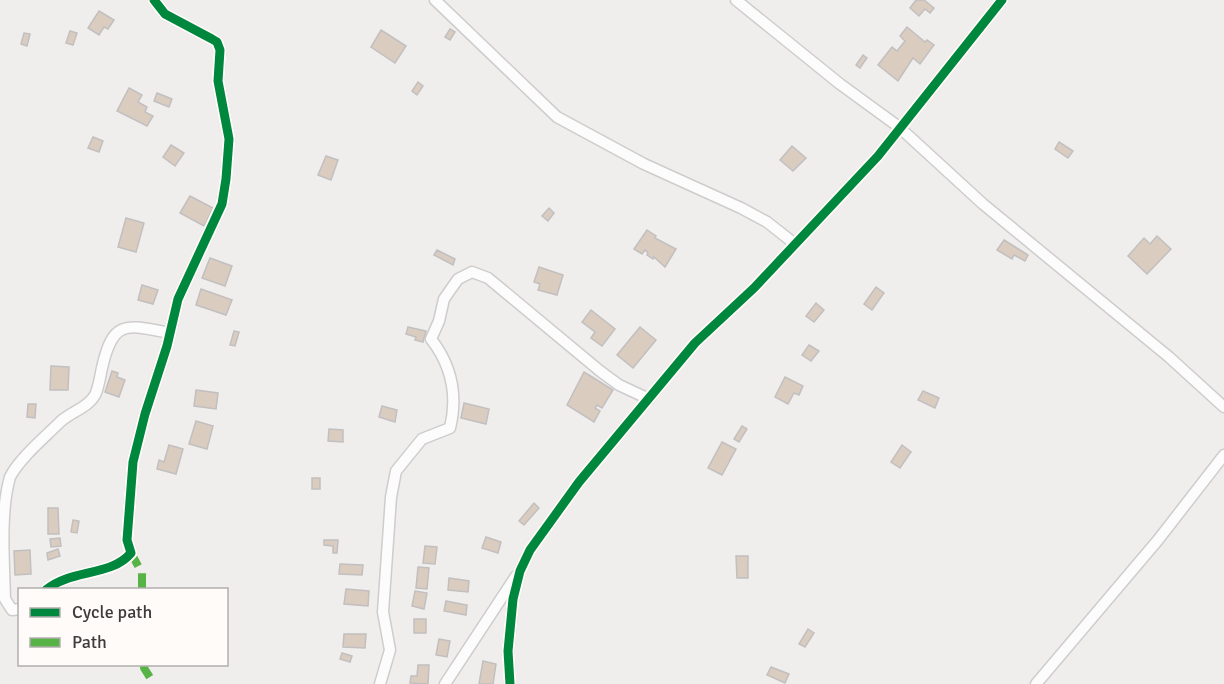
<svg xmlns="http://www.w3.org/2000/svg" width="1224" height="684" viewBox="0 0 1224 684" font-family="Signika,sans-serif">
<style>
.building{fill:#dbccc0;stroke:#c1bfbf;stroke-width:1.5}
.lines{fill:none;stroke-linecap:round;stroke-linejoin:round}
.street-casing{stroke:#cecccc;stroke-width:13}
.street{stroke:#fdfcfc;stroke-width:10}
.quiet{stroke:#57b346;stroke-width:8;stroke-dasharray:15 8;stroke-linecap:butt}
.cycleway-casing{stroke:#fffbf9;stroke-width:13}
.cycleway{stroke:#00873e;stroke-width:9}
</style>
<rect width="100%" height="100%" fill="#f0eeed"/>
<g class="building">
<path d="M916 0H924L934 8 930 13 925 9 919 16 910 8Z"/>
<path d="M99 11 114 20 108 29 104 27 99 35 88 28Z"/>
<path d="M907 27 925 42 927 40 934 45 920 64 913 58 898 81 878 65 892 47 897 51 905 41 900 36Z"/>
<path d="M450 29 455 32 450 40 445 37Z"/>
<path d="M381 30 406 46 395 63 371 47Z"/>
<path d="M70 31 77 33 73 45 66 43Z"/>
<path d="M24 33 30 34 27 46 21 44Z"/>
<path d="M863 55 867 58 860 68 856 65Z"/>
<path d="M418 82 423 86 417 95 412 91Z"/>
<path d="M129 88 142 95 138 102 147 107 145 112 153 116 147 126 117 111Z"/>
<path d="M157 93 172 99 169 107 154 101Z"/>
<path d="M93 137 103 141 99 152 88 148Z"/>
<path d="M1059 142 1073 151 1068 158 1055 149Z"/>
<path d="M171 145 184 153 175 166 163 157Z"/>
<path d="M792 146 806 158 793 171 780 160Z"/>
<path d="M326 156 338 160 331 180 318 175Z"/>
<path d="M190 196 213 208 204 226 180 213Z"/>
<path d="M549 208 554 213 548 221 542 216Z"/>
<path d="M126 218 144 223 136 252 118 247Z"/>
<path d="M647 230 656 236 655 238 676 249 665 267 654 257 653 259 647 255 648 253 645 250 642 254 634 249Z"/>
<path d="M1157 236 1171 249 1147 274 1128 256 1144 238 1150 244Z"/>
<path d="M1004 240 1028 255 1025 261 1014 255 1012 259 997 250Z"/>
<path d="M437 250 455 259 453 265 434 255Z"/>
<path d="M210 258 232 266 225 286 202 278Z"/>
<path d="M539 267 563 275 557 295 538 290 540 284 534 282Z"/>
<path d="M142 285 158 290 153 304 138 300Z"/>
<path d="M876 287 884 293 872 310 864 304Z"/>
<path d="M201 289 232 300 226 315 196 305Z"/>
<path d="M816 303 824 310 814 322 806 316Z"/>
<path d="M591 310 615 329 602 346 591 338 595 332 582 322Z"/>
<path d="M408 327 426 331 423 342 415 340 416 337 406 334Z"/>
<path d="M640 327 656 340 633 368 617 355Z"/>
<path d="M234 331 239 332 235 346 230 345Z"/>
<path d="M809 345 819 351 811 361 802 355Z"/>
<path d="M51 366 69 367 68 390H50Z"/>
<path d="M112 371 118 373 117 377 125 380 119 397 105 392Z"/>
<path d="M584 372 613 390 602 408 597 405 595 408 600 411 594 422 567 405Z"/>
<path d="M785 377 803 386 799 395 794 393 788 404 775 397Z"/>
<path d="M196 390 218 393 216 409 194 406Z"/>
<path d="M923 391 939 398 935 408 918 400Z"/>
<path d="M464 403 489 409 486 424 461 418Z"/>
<path d="M28 404H36L35 418 27 417Z"/>
<path d="M382 406 397 410 395 422 379 417Z"/>
<path d="M196 421 213 426 207 449 189 444Z"/>
<path d="M742 426 747 429 739 442 734 439Z"/>
<path d="M329 429 343 430V442L328 441Z"/>
<path d="M722 442 736 449 722 475 708 468Z"/>
<path d="M169 445 183 449 176 474 157 469 159 460 164 462Z"/>
<path d="M902 445 911 452 900 468 891 462Z"/>
<rect x="312" y="478" width="8" height="11"/>
<path d="M534 503 539 508 524 525 519 521Z"/>
<path d="M48 508H58L59 534H48Z"/>
<path d="M73 520 79 521 77 533 71 532Z"/>
<path d="M486 537 501 542 498 553 482 548Z"/>
<path d="M60 538 61 546 51 547 50 539Z"/>
<path d="M324 540H338L337 553H333V546L324 545Z"/>
<path d="M425 546 437 547 435 564 423 563Z"/>
<path d="M58 549 60 556 48 560 47 553Z"/>
<path d="M30 550 31 574 15 575 14 551Z"/>
<path d="M736 556H748V578H737Z"/>
<path d="M340 564 363 565 362 575 339 574Z"/>
<path d="M418 567 429 568 427 589 416 588Z"/>
<path d="M449 578 469 581 468 592 448 590Z"/>
<path d="M346 589 369 591 368 606 344 604Z"/>
<path d="M415 591 427 593 424 609 412 606Z"/>
<path d="M446 601 467 605 466 615 444 611Z"/>
<rect x="414" y="619" width="12" height="14"/>
<path d="M808 629 814 633 805 647 799 644Z"/>
<path d="M344 634H366L365 648 343 647Z"/>
<path d="M439 639 450 641 447 657 436 655Z"/>
<path d="M342 653 352 656 350 662 340 659Z"/>
<path d="M483 661 496 664 493 684H479Z"/>
<path d="M418 665H429L428 684 410 683 411 676H417Z"/>
<path d="M771 667 789 674 785 683 767 675Z"/>
</g>
<g class="lines">
<g class="street-casing">
<g id="street">
<path d="M435 0 557 117 644 164 741 208 767 222 795 244"/>
<path d="M736 0 840 84 899 127 983 204 1169 357 1224 407"/>
<path d="M46 590C70 569 111 577 131 553L127 540 133 462 145 414 167 346 178 299 222 204 226 179 229 139 218 81 220 50 217 42 212 39 165 14 154 0"/>
<path d="M20 609 12 610 5 599C4 563 0 511 10 477 20 458 44 438 59 423 70 412 88 408 95 395 99 387 100 376 102 368 113 318 127 325 170 333"/>
<path d="M380 684 390 650 383 612 391 497 396 471 422 439 450 428C458 395 452 366 431 339L439 321 444 299 458 279 472 272 488 278 600 371 619 385 649 399"/>
<path d="M445 684 516 576"/>
<path d="M510 684 508 651 513 599 520 571 530 550 579 482 695 343 754 288 878 156 1002 0"/>
<path d="M1036 684 1158 540 1224 455"/>
</g>
</g>
<use href="#street" class="street"/>
<g class="quiet">
<path d="M131 553 142 573V590"/>
<path d="M145 664 144 668 154 684"/>
</g>
<g class="cycleway-casing">
<g id="cycleway">
<path d="M46 590C70 569 111 577 131 553L127 540 133 462 145 414 167 346 178 299 222 204 226 179 229 139 218 81 220 50 217 42 212 39 165 14 154 0"/>
<path d="M510 684 508 651 513 599 520 571 530 550 579 482 695 343 754 288 878 156 1002 0"/>
</g>
</g>
<use href="#cycleway" class="cycleway"/>
</g>
<rect x="18" y="588" width="210" height="78" fill="#fffbf9" stroke="#b1afad" stroke-width="1.5"/>
<rect x="30" y="608" width="30" height="9" fill="#00873e" stroke="#b1afad" stroke-width="1.5"/>
<text x="72" y="618" font-size="18" fill="#3d3c3b">Cycle path</text>
<rect x="30" y="638" width="30" height="9" fill="#57b346" stroke="#b1afad" stroke-width="1.5"/>
<text x="72" y="648" font-size="18" fill="#3d3c3b">Path</text>
</svg>
